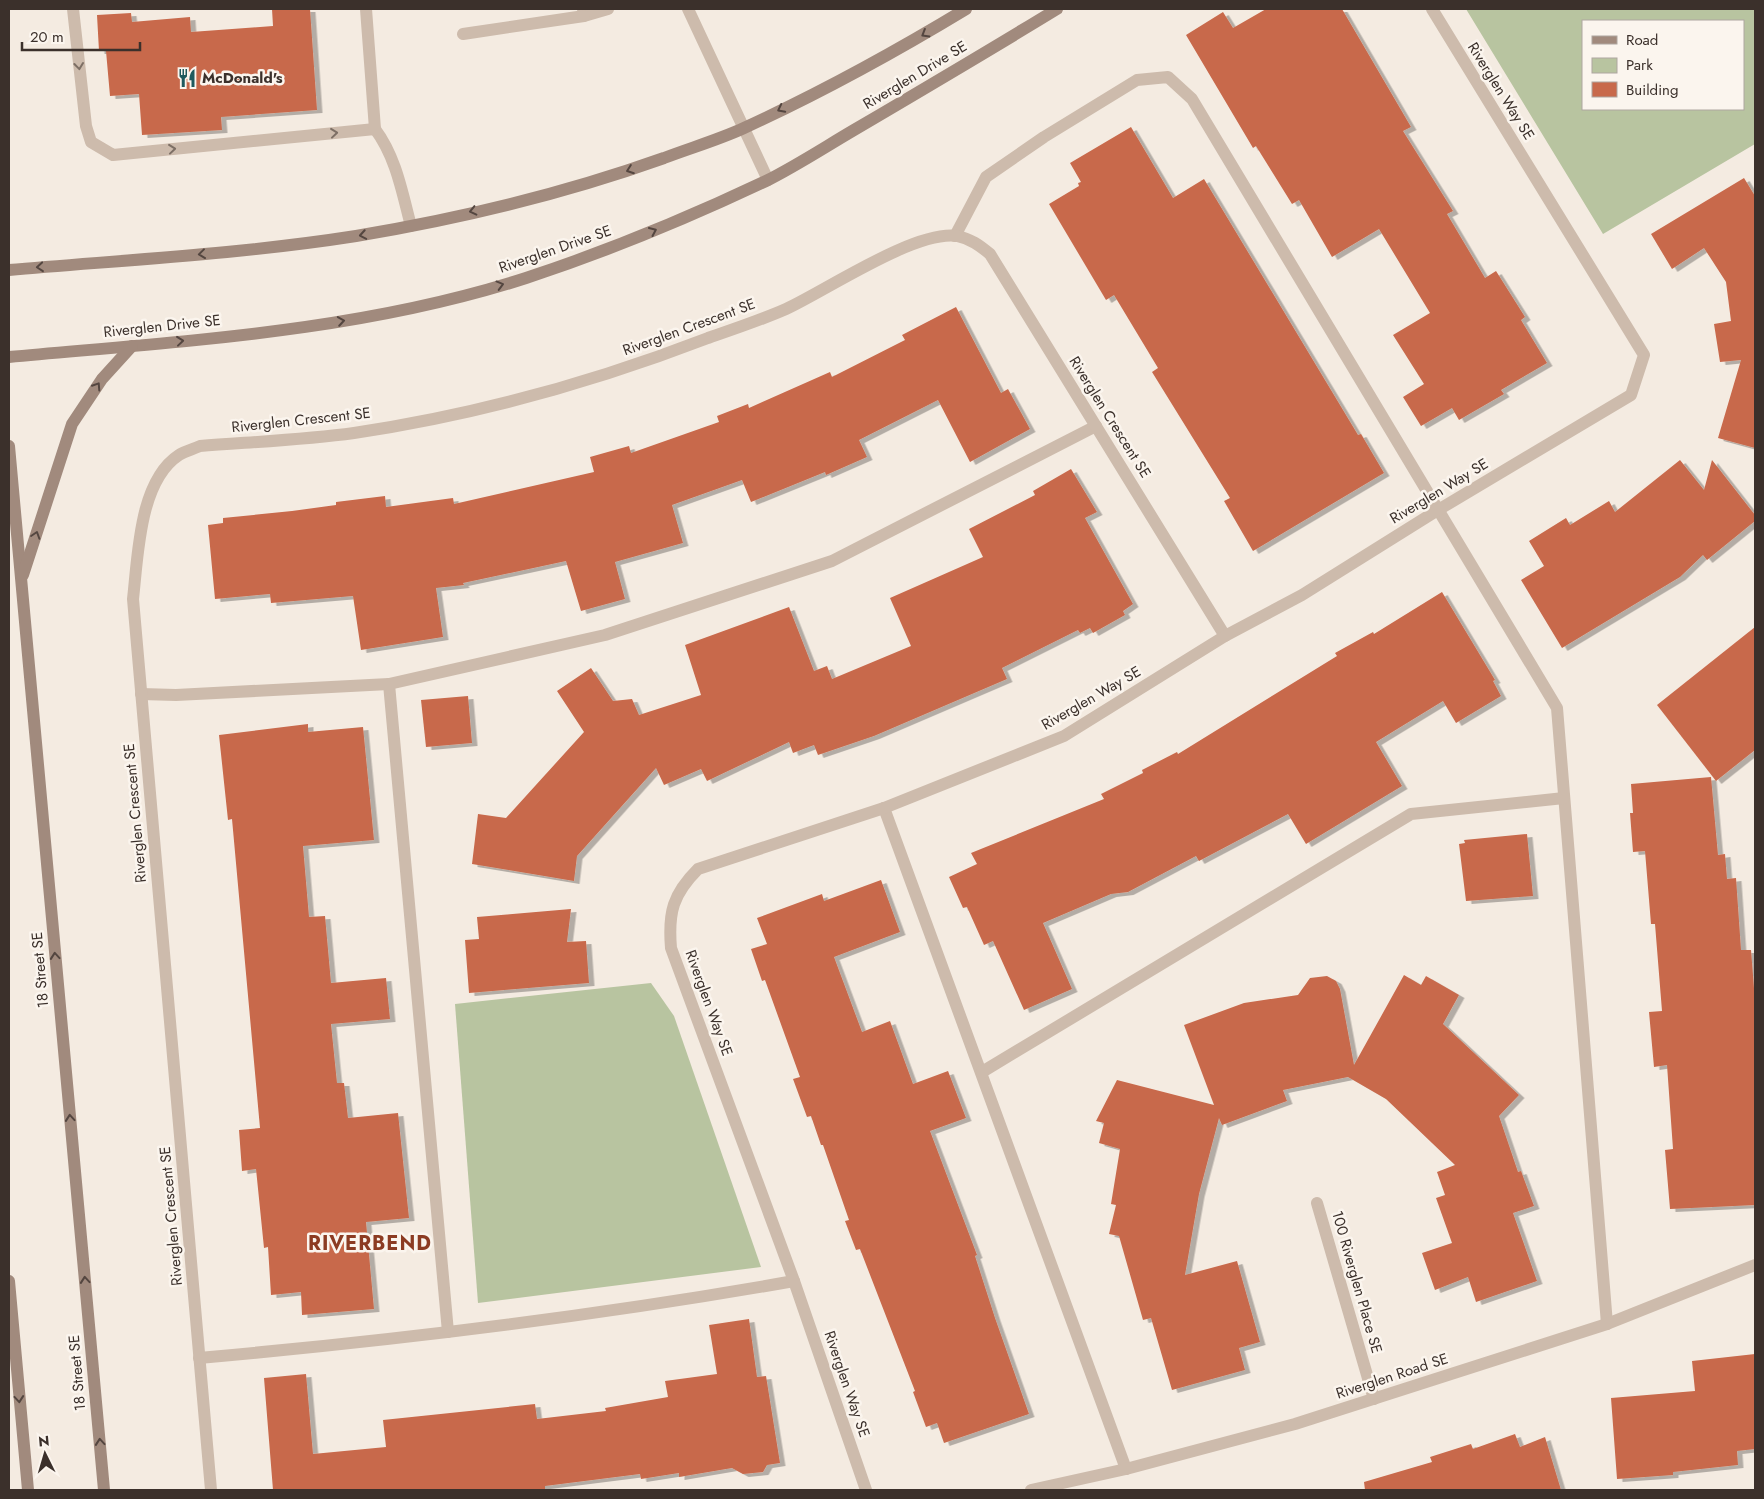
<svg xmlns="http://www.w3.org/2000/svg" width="1764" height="1499" viewBox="0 0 1764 1499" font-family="Jost,sans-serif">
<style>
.green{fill:#b8c4a0;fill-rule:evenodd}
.building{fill:#c8694b;filter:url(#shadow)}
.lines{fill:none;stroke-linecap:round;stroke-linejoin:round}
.lane{stroke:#cdbbac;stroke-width:12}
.street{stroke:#cdbbac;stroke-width:12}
.secondary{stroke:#a18a7d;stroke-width:12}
.oneway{stroke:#544640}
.oneway2{stroke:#7d6f65}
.labels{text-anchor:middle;stroke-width:5;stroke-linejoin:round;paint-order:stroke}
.street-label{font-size:15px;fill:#3b302b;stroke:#fbf5ee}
.poi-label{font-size:15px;font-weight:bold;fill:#3b302b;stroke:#fbf5ee;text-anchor:start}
.district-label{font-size:20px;font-weight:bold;letter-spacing:1px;fill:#8c3b22;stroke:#fbf5ee}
</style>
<defs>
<filter id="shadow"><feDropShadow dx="5.5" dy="3" stdDeviation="0" flood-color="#0004"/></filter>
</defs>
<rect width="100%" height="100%" fill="#f4ebe1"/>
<g class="green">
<path d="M1466 9H1755V144L1603 234ZM1583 21H1743V109H1583Z"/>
<path d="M651 983 674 1016 761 1267 478 1303 455 1004Z"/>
</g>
<g class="building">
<path d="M272 9H310L317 110 221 117 222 130 142 135 139 94 110 96 106 51H99L97 15 131 13 132 22 190 17 191 32 273 26Z"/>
<path d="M1266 9H1342L1411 127 1403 131 1453 211 1447 214 1485 278 1496 271 1525 317 1521 320 1547 363 1501 390 1504 394 1459 420 1452 408 1421 426 1403 397 1424 384 1393 335 1430 313 1379 229 1332 257 1299 200 1292 204 1256 146 1253 148 1186 35 1223 12 1233 28Z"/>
<path d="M1131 127 1173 198 1204 179 1358 435 1361 434 1384 473 1253 551 1224 501 1230 498 1152 372 1158 368 1114 295 1106 300 1049 204 1079 186 1078 183 1081 182 1070 163Z"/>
<path d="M1744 178 1755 196V448L1718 438 1741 360 1720 362 1714 324 1731 321 1726 282 1704 248 1672 269 1651 234Z"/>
<path d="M956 307 1001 393 1008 389 1030 429 970 462 938 400 859 440 867 457 826 475 825 472 751 502 742 480 672 505 683 543 615 562 625 599 581 611 566 561 463 583 464 585 436 588 443 637 361 650 353 596 271 603 270 594 215 599 208 525 223 523V518L292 511 336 505V502L385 496 386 507 453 498 454 504 594 472 590 457 629 446 631 453 719 422 717 416 748 404 749 408 830 372 832 377 905 340 902 335Z"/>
<path d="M1680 460 1704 490 1712 460 1755 515V521L1707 560 1703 555 1680 577 1562 648 1521 580 1544 566 1529 541 1566 518 1570 525 1609 501 1615 512Z"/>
<path d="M1071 469 1097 512 1085 518 1133 604 1123 611 1125 615 1093 633 1090 628 1080 633 1078 630 1002 668 1007 679 874 736 818 755 814 745 793 753 789 742 707 781 701 769 664 785 656 768 577 856 574 881 472 864 478 814 506 818 584 732 557 691 591 668 613 701 632 699 639 715 701 695 685 645 789 607 814 671 827 666 832 679 911 646 890 598 983 557 969 529 1035 495 1033 491Z"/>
<path d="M1442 592 1495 680 1493 681 1501 696 1456 723 1443 701 1376 742 1402 786 1306 844 1288 814 1199 861 1196 856 1128 892 1111 894 1043 923 1072 989 1024 1010 993 941 984 945 967 907 963 908 949 877 977 864 971 853 1104 799 1101 794 1143 773 1142 770 1177 752 1178 754 1337 656 1335 653 1373 632 1374 634Z"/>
<path d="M1755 627V750L1716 781 1657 705Z"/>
<path d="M468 696 472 743 426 747 421 700Z"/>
<path d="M308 724V732L363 727 374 840 303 846 309 917 325 916 331 983 386 978 390 1019 331 1024 337 1083H344L348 1118 398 1113 409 1218 366 1222 374 1309 302 1315 301 1292 271 1295 268 1247 264 1248 256 1169 242 1171 239 1130 260 1128 232 819 228 820 219 735Z"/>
<path d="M1711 777 1718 855 1725 854 1727 879 1736 878 1741 950H1751L1755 1001V1205L1670 1209 1665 1150 1673 1149 1667 1065 1654 1067 1649 1012 1662 1011 1655 924H1651L1645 851 1633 852 1630 813H1633L1631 784Z"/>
<path d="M1527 834 1533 896 1466 901 1459 844 1465 843 1464 840Z"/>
<path d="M881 880 900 932 834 957 862 1032 890 1021 913 1084 948 1071 966 1118 930 1131 977 1255 975 1256 995 1318 1029 1414 944 1443 937 1423 926 1427 913 1392 915 1391 860 1249 856 1250 845 1221 849 1220 823 1145H821L811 1116 807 1117 793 1079 800 1077 765 980 762 981 751 949 767 944 757 918 822 894 824 901Z"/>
<path d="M571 909 567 942 586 941 589 983 469 993 465 940 479 939 477 917Z"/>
<path d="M1404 975 1421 985 1426 976 1459 995 1443 1024 1519 1095 1499 1116 1518 1172 1521 1171 1534 1206 1513 1213 1537 1281 1476 1302 1468 1277 1435 1290 1422 1253 1452 1243 1436 1198 1445 1195 1437 1172 1455 1165 1386 1099 1348 1077 1283 1090 1287 1101 1222 1125 1219 1118 1199 1194 1185 1275 1237 1261 1260 1342 1239 1348 1245 1370 1172 1390 1151 1318 1143 1320 1119 1236 1109 1234 1116 1205 1111 1204 1120 1149 1099 1143 1104 1123 1096 1121 1117 1080 1214 1105 1184 1025 1244 1003 1298 995 1310 978 1327 976 1336 981 1340 989 1354 1065Z"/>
<path d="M749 1319 757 1377 766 1376 780 1463 767 1465 763 1472 743 1474 732 1468 679 1477V1473L641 1479 640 1474 545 1486V1490H273L264 1378 306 1374 313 1454 386 1447 383 1420 535 1404 537 1419 606 1411 605 1408 668 1397 665 1381 717 1374 709 1325Z"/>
<path d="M1755 1354V1449L1737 1451 1738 1465 1673 1472V1475L1617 1479 1611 1398 1695 1391 1692 1361Z"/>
<path d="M1515 1434 1520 1447 1545 1437 1561 1490H1365L1364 1482 1432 1462 1430 1457 1471 1444 1473 1449Z"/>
</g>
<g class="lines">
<g class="lane">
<path d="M73 9 86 126 91 142 113 155 375 129"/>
<path d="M366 9 375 129C396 157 402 192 411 226"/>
<path d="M583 9 584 16 608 9"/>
<path d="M688 9 768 180"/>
<path d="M463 34 584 16"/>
<path d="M955 236 986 177 1044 137 1137 80 1168 77 1192 99 1557 708 1607 1324"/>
<path d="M389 684 448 1332"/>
<path d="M141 694 176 695 389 684 605 635 832 561 1096 426"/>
<path d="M884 808 1126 1469"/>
<path d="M982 1072 1411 814 1564 798"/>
<path d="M199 1358C399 1340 597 1316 794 1281"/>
</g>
<g class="street">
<path d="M1317 1203 1374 1399"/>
<path d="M211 1490 133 599C138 556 139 481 179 455 185 451 194 449 200 446 251 442 303 440 354 433 476 415 594 382 708 338 734 329 761 320 786 309 827 290 915 230 957 236 971 239 979 245 990 254L1225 636"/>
<path d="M866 1490 794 1281 671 948C668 912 673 894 698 869L884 808 1064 736 1225 636 1302 595 1438 510 1631 395 1644 355 1432 9"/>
<path d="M1031 1490 1126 1469 1295 1424 1607 1324 1755 1265"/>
</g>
<g class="secondary">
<path d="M9 270C124 260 241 254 356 236 458 219 566 193 664 158 690 148 718 140 744 128 820 93 895 52 966 9"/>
<path d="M9 357C182 341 359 332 526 278 608 251 688 218 766 181 796 166 825 147 854 130 922 90 990 50 1057 9"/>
<path d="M9 446 104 1490"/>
<path d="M23 575 72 424 102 379 132 346"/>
<path d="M9 1281 28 1490"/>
</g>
</g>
<defs><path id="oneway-chevron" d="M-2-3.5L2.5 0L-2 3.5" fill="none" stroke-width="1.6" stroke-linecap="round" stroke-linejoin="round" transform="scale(1.25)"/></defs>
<g class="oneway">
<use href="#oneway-chevron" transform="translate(925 34) rotate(149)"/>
<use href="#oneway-chevron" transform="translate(781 109) rotate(153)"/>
<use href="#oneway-chevron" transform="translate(630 170) rotate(160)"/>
<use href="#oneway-chevron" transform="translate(473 211) rotate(167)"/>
<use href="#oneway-chevron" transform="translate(653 231) rotate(-24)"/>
<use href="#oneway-chevron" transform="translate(363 235) rotate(170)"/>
<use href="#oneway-chevron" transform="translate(202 254) rotate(173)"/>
<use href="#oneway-chevron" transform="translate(40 267) rotate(175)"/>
<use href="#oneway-chevron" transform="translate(500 285) rotate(-15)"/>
<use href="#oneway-chevron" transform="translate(341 321) rotate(-9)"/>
<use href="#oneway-chevron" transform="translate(180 341) rotate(-6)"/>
<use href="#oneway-chevron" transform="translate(97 386) rotate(-57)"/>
<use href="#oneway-chevron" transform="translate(36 535) rotate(-72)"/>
<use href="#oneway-chevron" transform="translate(55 956) rotate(-95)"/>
<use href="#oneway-chevron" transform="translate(70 1118) rotate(-95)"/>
<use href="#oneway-chevron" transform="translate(85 1280) rotate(-95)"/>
<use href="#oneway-chevron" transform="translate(19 1399) rotate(85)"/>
<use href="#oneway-chevron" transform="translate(100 1442) rotate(-95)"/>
</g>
<g class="oneway2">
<use href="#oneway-chevron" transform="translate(79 66) rotate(83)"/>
<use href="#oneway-chevron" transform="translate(334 133) rotate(-6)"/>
<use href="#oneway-chevron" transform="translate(172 149) rotate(-6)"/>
</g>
<defs>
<g id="restaurant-bare" transform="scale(1.5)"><path d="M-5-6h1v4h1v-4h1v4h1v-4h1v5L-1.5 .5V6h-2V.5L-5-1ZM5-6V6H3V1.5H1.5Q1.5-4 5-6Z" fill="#1f5a5e" stroke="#fbf5ee" stroke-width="2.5" paint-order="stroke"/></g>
</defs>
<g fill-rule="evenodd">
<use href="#restaurant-bare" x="187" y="78"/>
</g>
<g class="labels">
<g class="street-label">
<text transform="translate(915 75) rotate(-31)" y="5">Riverglen Drive SE</text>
<text transform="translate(1501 91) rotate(58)" y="5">Riverglen Way SE</text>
<text transform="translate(555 249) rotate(-19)" y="5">Riverglen Drive SE</text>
<text transform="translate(162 326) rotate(-6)" y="5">Riverglen Drive SE</text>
<text transform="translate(689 327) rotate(-20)" y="5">Riverglen Crescent SE</text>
<text transform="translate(1110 417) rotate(58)" y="5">Riverglen Crescent SE</text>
<text transform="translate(301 420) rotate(-6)" y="5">Riverglen Crescent SE</text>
<text transform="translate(1439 491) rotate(-31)" y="5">Riverglen Way SE</text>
<text transform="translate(1091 698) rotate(-30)" y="5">Riverglen Way SE</text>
<text transform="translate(135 813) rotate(-95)" y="5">Riverglen Crescent SE</text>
<text transform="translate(40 970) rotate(-95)" y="5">18 Street SE</text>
<text transform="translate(709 1003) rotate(70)" y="5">Riverglen Way SE</text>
<text transform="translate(171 1216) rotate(-95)" y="5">Riverglen Crescent SE</text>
<text transform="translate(1357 1282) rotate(74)" y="5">100 Riverglen Place SE</text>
<text transform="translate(77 1373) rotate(-95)" y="5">18 Street SE</text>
<text transform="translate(1392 1376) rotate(-18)" y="5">Riverglen Road SE</text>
<text transform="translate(847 1384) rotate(71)" y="5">Riverglen Way SE</text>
</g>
<g class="poi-label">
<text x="202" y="83">McDonald's</text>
</g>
<g class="district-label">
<text x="370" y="1250">RIVERBEND</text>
</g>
</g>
<rect width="1764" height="1499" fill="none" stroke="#3b302b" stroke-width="20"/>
<rect x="1582" y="20" width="162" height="90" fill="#fbf5ee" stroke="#aea6a0"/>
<rect x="1592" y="36" width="25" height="8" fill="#a18a7d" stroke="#aea6a0"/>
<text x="1626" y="45" font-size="15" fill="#3b302b">Road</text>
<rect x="1592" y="58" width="25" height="15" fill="#b8c4a0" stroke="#aea6a0"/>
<text x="1626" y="70" font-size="15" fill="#3b302b">Park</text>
<rect x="1592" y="82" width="25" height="15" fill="#c8694b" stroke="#aea6a0"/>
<text x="1626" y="95" font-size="15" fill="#3b302b">Building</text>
<g transform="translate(45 1454) rotate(355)" stroke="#fbf5ee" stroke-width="4" paint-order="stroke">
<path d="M0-4L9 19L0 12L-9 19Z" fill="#3b302b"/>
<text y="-8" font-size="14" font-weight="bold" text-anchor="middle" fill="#3b302b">N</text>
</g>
<path d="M22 42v8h118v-8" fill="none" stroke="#3b302b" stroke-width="2.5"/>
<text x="30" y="42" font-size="15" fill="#3b302b" stroke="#fbf5ee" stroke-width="4" paint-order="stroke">20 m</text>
</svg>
